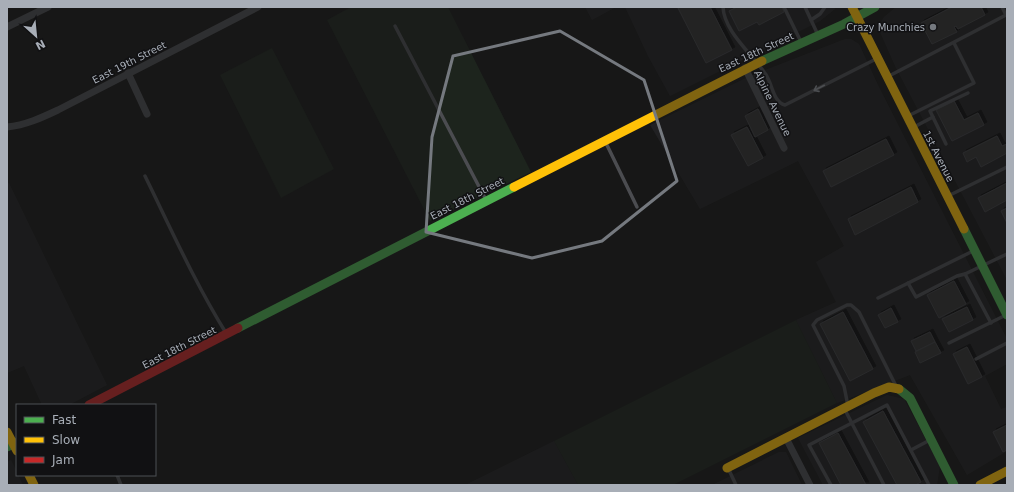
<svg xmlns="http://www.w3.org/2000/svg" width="1014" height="492" viewBox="0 0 1014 492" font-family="'DejaVu Sans',sans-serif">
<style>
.built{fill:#212123}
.green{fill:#1d241d}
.building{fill:#303031;stroke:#3f4043;filter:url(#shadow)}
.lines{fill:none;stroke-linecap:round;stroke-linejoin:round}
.lane{stroke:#4b4c50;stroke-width:3.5}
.street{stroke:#4b4c50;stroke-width:7}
.fast{stroke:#4caf50;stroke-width:9}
.slow{stroke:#ffc107;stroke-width:9}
.jam{stroke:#c62828;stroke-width:9}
.oneway{stroke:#8c9198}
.marked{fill:none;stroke:#75797f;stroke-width:3;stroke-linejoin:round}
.poi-dot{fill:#75797f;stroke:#111113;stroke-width:1.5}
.labels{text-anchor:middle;stroke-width:3;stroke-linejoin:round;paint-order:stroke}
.poi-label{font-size:10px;fill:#a8aeb7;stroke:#111113;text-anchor:end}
.street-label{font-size:10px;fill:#a8aeb7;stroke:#111113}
</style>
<defs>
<filter id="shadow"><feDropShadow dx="3" dy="-3" stdDeviation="0" flood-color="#0009"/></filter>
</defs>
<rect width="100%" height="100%" fill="#171717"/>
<g class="built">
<path d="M585 7H616L592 20Z"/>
<path d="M625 7H834L835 9 820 21 670 96 648 56Z"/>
<path d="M896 7H1007V280L895 66 880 32V23L884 17Z"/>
<path d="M845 39H851L859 44 878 85 1007 339V364L985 376 1001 409 1007 407V451L967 475 910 375 837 403 796 320 836 302 816 262 844 246 798 161 700 209 650 125 752 75Z"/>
<path d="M9 183 107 385 69 405H42L24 366 7 373V184Z"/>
<path d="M887 395 904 399 940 466 937 485H823L798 438Z"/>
<path d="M554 441 578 485H465Z"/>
<path d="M779 452H786L802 485H712Z"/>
<path d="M11 460 17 472V475H18L23 485H7V462Z"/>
</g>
<g class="green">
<path d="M351 7H448L531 172 430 221 327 20Z"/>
<path d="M272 48 334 169 281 198 220 75Z"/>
<path d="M796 320 837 403 673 485H578L554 441Z"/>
</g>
<g class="building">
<path d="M681 7H710L732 50 706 63 678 8Z"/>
<path d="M737 7H782L784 12 759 25 757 22 739 31 729 11Z"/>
<path d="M952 7H981L985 15 958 29 956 26 954 27 957 32 932 44 921 23Z"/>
<path d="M954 101 964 120 978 113 984 125 952 141 936 110Z"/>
<path d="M758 109 768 130 755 137 745 116Z"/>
<path d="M747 127 763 158 748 166 731 135Z"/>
<path d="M997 136 1002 146 1007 144V153L981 167 976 157 967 162 963 153Z"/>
<path d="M886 139 894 155 831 187 823 171Z"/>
<path d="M1007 183V200L985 212 978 198Z"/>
<path d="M911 187 918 202 855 235 848 219Z"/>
<path d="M1007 208V223L1001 211Z"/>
<path d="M954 281 966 304 939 318 927 295Z"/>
<path d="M967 307 973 320 949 332 942 319Z"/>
<path d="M891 308 898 322 885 328 878 315Z"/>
<path d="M843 312 873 369 850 381 820 324Z"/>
<path d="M930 332 935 342 916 351 911 341Z"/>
<path d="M935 342 941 353 920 363 915 352Z"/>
<path d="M967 347 982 377 968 384 953 354Z"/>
<path d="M883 411 921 482 915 485H897L863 422Z"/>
<path d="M1007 425V450L1003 452 993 432Z"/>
<path d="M838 433 866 485H841L819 443Z"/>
</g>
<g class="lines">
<g class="lane">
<path d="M723 7C724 31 751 53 764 72 767 75 768 79 770 83 773 91 776 103 785 105L876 59"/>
<path d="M784 7 801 42"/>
<path d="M805 7 818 35"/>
<path d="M811 20 820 14 825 7"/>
<path d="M395 26 486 200"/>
<path d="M889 76 1006 15 1002 7"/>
<path d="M908 116 974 83 954 43"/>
<path d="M914 127 933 117"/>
<path d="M605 141 637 207"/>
<path d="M946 144 930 111 968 93"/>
<path d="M145 176C171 229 195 283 226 333"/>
<path d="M948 196 1007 167"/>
<path d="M908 283 916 297 957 276 965 274"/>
<path d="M878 298 973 251"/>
<path d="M991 323 965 274 1007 254"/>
<path d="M949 343 1006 315"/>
<path d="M976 359 1007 343"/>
<path d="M848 406 844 386 813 325 817 320 847 305H851L859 312 896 386"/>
<path d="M845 410 884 485"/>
<path d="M911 450 930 440"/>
<path d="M728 468 736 485"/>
<path d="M117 475 121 485"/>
<path d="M831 485 809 445 887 405 929 485"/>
</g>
<g class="street">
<path d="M7 27 48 7"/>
<path d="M745 68 784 148"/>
<path d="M128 73 147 114"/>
<path d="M7 127C26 125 41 118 58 110L258 7"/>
<path d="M786 438 810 485"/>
</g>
<g class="fast">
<path d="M762 61 844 24 875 7"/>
<path d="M964 229 1007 315"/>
<path d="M238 328 514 187"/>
<path d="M899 389 910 398 954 485"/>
<path d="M7 447 17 442"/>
</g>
<g class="slow">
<path d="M852 7 964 229"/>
<path d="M514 187 762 61"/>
<path d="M7 432 17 451"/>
<path d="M727 468 874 393 889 387 899 389"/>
<path d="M29 475 34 485"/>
<path d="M980 485 1007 471"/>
</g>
<path class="jam" d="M89 405 238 328"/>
</g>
<defs><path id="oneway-shaft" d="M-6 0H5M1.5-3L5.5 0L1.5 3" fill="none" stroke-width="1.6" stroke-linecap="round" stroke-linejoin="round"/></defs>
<use class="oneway" href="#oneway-shaft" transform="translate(819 88) rotate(153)"/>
<path d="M0 0H1014V492H0ZM560 31 644 80 677 181 602 241 532 258 426 232 432 137 453 56Z" fill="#171717" fill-opacity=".55" fill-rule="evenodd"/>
<path class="marked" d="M560 31 644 80 677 181 602 241 532 258 426 232 432 137 453 56Z"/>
<circle class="poi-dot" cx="933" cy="27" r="4"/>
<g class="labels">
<g class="poi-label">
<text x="925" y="31">Crazy Munchies</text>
</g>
<g class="street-label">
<text transform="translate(756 52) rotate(-25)" y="4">East 18th Street</text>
<text transform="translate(129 62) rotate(-27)" y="4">East 19th Street</text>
<text transform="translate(773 103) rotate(64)" y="4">Alpine Avenue</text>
<text transform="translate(939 156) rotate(63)" y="4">1st Avenue</text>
<text transform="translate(467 198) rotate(-27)" y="4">East 18th Street</text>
<text transform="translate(179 347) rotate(-27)" y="4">East 18th Street</text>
</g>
</g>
<rect width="1014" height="492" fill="none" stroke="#a8aeb7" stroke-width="16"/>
<rect x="16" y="404" width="140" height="72" fill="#111113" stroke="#4d5055"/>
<rect x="24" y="417" width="20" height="6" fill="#4caf50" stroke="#4d5055"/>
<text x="52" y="424" font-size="12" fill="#a8aeb7">Fast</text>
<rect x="24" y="437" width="20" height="6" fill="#ffc107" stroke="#4d5055"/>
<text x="52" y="444" font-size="12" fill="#a8aeb7">Slow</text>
<rect x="24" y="457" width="20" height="6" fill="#c62828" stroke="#4d5055"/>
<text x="52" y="464" font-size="12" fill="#a8aeb7">Jam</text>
<g transform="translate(36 36) rotate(153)" stroke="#111113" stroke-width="3" paint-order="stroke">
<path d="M0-3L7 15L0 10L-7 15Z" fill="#a8aeb7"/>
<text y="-6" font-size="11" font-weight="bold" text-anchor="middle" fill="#a8aeb7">N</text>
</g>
</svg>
